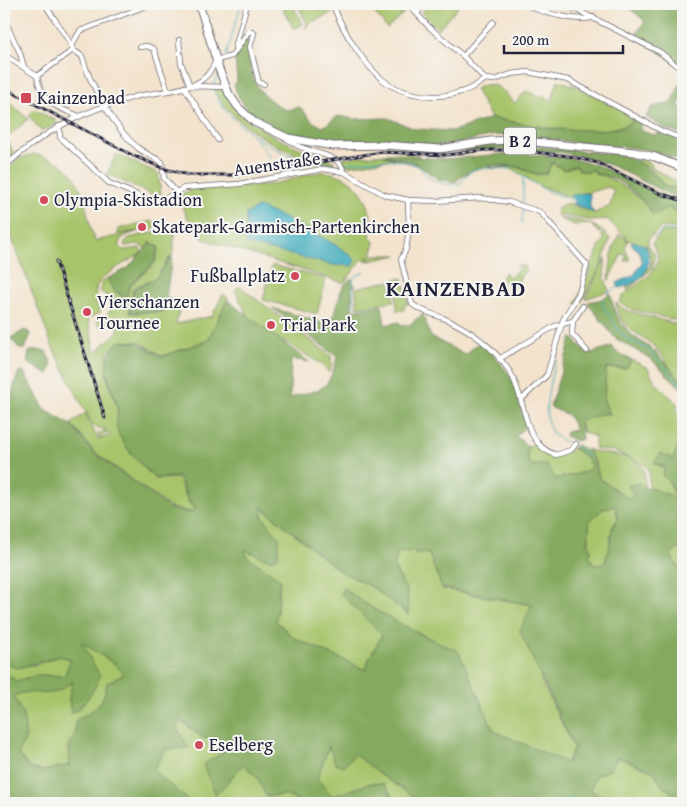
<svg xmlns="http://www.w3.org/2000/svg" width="687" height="807" viewBox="0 0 687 807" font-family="'Gentium Book Plus',serif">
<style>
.green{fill:#a7c46b;stroke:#647353}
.forest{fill:#85aa5f;stroke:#54664d;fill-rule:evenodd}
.water{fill:#3facbd;stroke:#30677c}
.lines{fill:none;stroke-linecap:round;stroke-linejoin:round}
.stream{stroke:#3facbd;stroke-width:1}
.minor-casing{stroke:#6b666e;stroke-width:6}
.primary-casing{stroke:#6b666e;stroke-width:9}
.minor{stroke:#fff;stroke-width:4.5}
.primary{stroke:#fff;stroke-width:7}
.rail-casing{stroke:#22223b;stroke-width:3}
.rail{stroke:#f6f6f2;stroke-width:1;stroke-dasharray:4;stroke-linecap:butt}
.poi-dot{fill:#d1495b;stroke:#f6f6f2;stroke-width:2}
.labels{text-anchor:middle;stroke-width:4;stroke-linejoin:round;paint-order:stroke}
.shield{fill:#f6f6f2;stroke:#626272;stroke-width:1}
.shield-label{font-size:16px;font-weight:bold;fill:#22223b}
.poi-label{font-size:18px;fill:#22223b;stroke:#f6f6f2;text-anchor:start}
.street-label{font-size:18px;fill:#22223b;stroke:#f6f6f2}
.district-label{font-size:22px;font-weight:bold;letter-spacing:1px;fill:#22223b;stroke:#f6f6f2}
</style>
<rect width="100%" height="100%" fill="#f6f6f2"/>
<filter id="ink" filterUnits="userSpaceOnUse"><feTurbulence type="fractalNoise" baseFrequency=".02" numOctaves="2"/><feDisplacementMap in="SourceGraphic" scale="10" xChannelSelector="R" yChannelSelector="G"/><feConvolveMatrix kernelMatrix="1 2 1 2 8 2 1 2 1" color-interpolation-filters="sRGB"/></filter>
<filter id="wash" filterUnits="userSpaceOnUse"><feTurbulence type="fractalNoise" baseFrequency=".0096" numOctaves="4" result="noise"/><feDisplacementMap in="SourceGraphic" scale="20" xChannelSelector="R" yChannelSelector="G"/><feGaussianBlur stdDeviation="1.12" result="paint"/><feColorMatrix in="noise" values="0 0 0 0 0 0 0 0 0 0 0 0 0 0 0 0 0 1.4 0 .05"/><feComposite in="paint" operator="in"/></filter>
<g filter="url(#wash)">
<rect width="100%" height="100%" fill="#f3e3cd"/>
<g class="green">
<path d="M280 4H292L303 24 294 29Z"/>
<path d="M297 4H330L334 12 312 22 305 29 307 23Z"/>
<path d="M371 4H405L407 10 387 28 373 11Z"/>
<path d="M429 4H461L438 29 421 12Z"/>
<path d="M558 80 578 87 640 120C594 141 539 126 491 118L475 89C495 78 501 89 515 103L526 91 552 100Z"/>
<path d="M222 88C246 130 291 146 334 161L333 163C297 161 227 125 215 89Z"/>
<path d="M5 98 28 119 7 138 14 154 7 160 4 156Z"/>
<path d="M34 109 55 120 57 124 41 131 29 116Z"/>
<path d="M397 153 419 155 420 157 385 156 417 165 393 159 347 166 340 158Z"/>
<path d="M33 154C88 165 80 198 95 241L138 231 118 234V229L152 221 156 223 154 229C147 228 128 233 120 240V247L123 250 140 248 142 253C130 261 97 276 96 289 95 297 99 306 100 313L88 318 95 353 118 331V324L111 322 100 326 97 321 106 316 113 306 107 296 100 291 101 283 107 278 113 290 126 299 130 285 155 263 159 247 151 242 145 248 138 244 125 246V242L129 238 162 230 171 233 176 229 172 257 169 258 156 278 133 288 129 313 163 312 180 304 176 324 212 316 223 294 228 298 208 340 162 356 140 342 119 341 108 353 106 375 117 407 118 431 131 454 155 479 178 478 188 502 194 508 191 512 171 508 94 452 71 424 85 413 98 439 110 436 109 433 99 437 98 434 106 430 93 426 52 346 4 217V172L18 159Z"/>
<path d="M116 154 158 173 161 194 153 195 107 174Z"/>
<path d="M639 157 652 165V168L683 185V189L666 187 649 168 637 162Z"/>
<path d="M552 163 565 170 576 165 579 170 588 172 593 170 596 175H603C623 186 641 195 653 215L668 207 683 220V229L662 227 648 239V246L628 240 607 219 595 221 557 215 558 207 567 203 595 213 610 206 614 191 609 187 570 197 539 186 511 168H488L513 166 538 175 547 173Z"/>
<path d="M323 172C358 174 376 205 370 237L375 243 371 255H397L370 261V258L365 257 369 259V261L361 259C357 269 350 274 344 283L203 239 187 217 180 202 181 195C201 180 248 189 273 184 290 181 305 173 323 172Z"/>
<path d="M558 218C579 221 595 221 610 239L602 264 580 304H575C587 283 591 260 604 239L601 236 604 233 603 231 600 233 589 223 577 226Z"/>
<path d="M664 230 683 233V322L630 309 619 302C629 283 657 281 658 255L652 243Z"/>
<path d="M619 234 628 241 625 247 630 260 625 261 626 255 622 254 608 281 613 248Z"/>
<path d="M647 247H650L655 255 652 269 627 290V286L650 267 651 259Z"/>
<path d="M606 258 604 277 609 291 585 299Z"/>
<path d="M517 264 520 267 522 265 527 270 520 277 518 284H512L520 286 509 287 501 278 505 272 510 277 519 269Z"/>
<path d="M272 265 326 279 317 314 263 300Z"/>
<path d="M403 278 408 304 404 306V310L397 311 395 279Z"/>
<path d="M390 281 394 301 358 307 355 288Z"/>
<path d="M239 286 331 356 332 365 329 373 321 364 284 341 277 344 257 334 235 290Z"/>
<path d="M616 303 625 310 683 326V382C680 378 675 375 672 371 667 363 663 355 656 348 641 333 618 329 616 303Z"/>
<path d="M632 360 648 368 655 382 677 403V412L683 415V434L673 459 655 464 664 467 663 476 670 483 676 498 649 487V471L645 465 614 451 595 449V437L583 432 580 421 605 413 610 414 604 401 606 368H626Z"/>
<path d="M535 443 548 455 556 457 573 448 586 457 592 467 585 472 556 479 530 465 527 455 528 447Z"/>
<path d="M587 449C602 456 635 452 643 469 646 475 644 483 645 489L629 486 634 495 629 499 600 479 595 462Z"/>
<path d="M616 506 618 518 612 528 609 550 604 564 594 565 589 556V521L603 509Z"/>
<path d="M261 507 340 571 372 587 408 614 407 591 394 567 398 551 429 554 443 589 532 605 541 680 574 748 566 763 494 731 458 651C417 633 379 615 343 588L341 594 382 635 368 661 366 670 294 638 276 621 280 579 246 557 245 550 279 538 263 517Z"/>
<path d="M683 545V566L679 568 670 555Z"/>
<path d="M81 642 113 663 125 674 107 683C103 707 94 709 75 721L76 732 69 746 70 765 43 771 29 768 18 753 13 696 26 690 42 693 73 680 69 698 71 713 81 707 85 652Z"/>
<path d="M61 656 71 660 64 676 37 675 16 681 4 671V660L10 666 34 665Z"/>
<path d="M180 720 203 738H218L226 750 217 794 243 764 258 778 266 796 285 795 304 803H201L189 801 153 770Z"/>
<path d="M329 746 355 753 381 775 424 803H397L384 784 371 783 333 796 316 779Z"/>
<path d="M617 757 655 772 661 785 680 798 676 803H623L590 791 596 775 611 769Z"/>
</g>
<g class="forest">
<path d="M624 4H683V69L635 36 645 21Z"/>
<path d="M248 37C251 75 250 91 286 110L300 107 313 122 323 127 338 116 354 119 388 118 415 129 453 131 491 118 551 129 600 130 625 127 631 121 640 120V130L653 135 662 132 683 143V163C651 145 615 147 579 143 553 140 526 134 500 135 481 136 463 144 444 145 424 146 403 142 383 141 332 141 254 146 234 85L237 81 235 59 245 38Z"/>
<path d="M681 81 683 82V96L678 107 683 108V134L666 129 646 117 652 107 672 103Z"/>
<path d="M514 144 621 155C641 160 652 173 666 187L683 189V200C654 189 628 171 599 161 560 148 501 147 461 152L481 146Z"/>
<path d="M515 153 569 158 597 165 683 204V220L668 207 653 215C642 197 619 175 596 174L593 169 588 172 579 170 576 165 564 170 552 162 547 173C533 177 526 168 513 166 498 163 465 168 456 182L440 180 413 162 383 155 445 159Z"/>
<path d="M150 243 158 247 154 263 130 285 126 298 114 290 108 278 128 268Z"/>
<path d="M172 258 166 297 180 304 163 311 130 313 134 289 156 278 169 259Z"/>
<path d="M351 278 355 286 352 289V310L382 305 385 325 399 322 402 325H409L423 314 431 337 466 355 475 345 485 344 512 378 526 426 516 436 528 447 527 455 530 465H547L556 479 585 472 591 467 586 457 573 448 576 445C597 453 591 463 600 478 603 484 622 493 629 499L634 495 628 486 639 483 645 489 649 487 676 498 670 483 663 476 664 467 654 463 661 453 673 459 683 434V460L678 476 683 490V545L670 555 679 568 683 566V803H676L680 798 661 785 655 772 617 757 611 769 596 775 590 791 623 803H424L381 775 355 754 344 766 335 763 329 746 317 779 333 796 371 783 384 784 397 803H304L285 795 266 796 258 778 243 764 216 795 203 765 226 750 218 738H203L181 720 177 728 189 748 166 749 153 770 189 801 201 803H4V671L16 681 37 675 64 676 71 660 61 656 18 668 10 666 4 660V418L19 371 24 372 45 410 71 425 93 452 170 509 191 513 195 508 189 502 179 477 155 478C142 465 125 450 118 432 115 424 119 414 117 405 109 378 97 366 119 341L139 343 162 357 208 340 227 300 309 362 291 359 290 398C324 387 327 394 337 357L272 308 331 325 342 288ZM615 506 618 518 612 528 609 550 604 564 594 565 589 556 591 550 588 544 589 521 603 509ZM262 507 340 571 372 587 409 615 407 591 394 567 398 551 429 554 442 588 532 605 520 631 574 748 567 763 494 731 458 651C417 633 379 615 343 588L341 594 382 635 368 661 366 670 294 638 276 621 280 579 247 557 245 550 270 560 278 557 279 538 263 517ZM81 642 113 663 124 674 107 683C103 707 94 709 75 721L76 732 69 746 70 765 43 771 29 768 18 753 26 738 23 714 13 696C32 688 40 697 56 692 62 690 68 684 73 681L69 698 71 713C87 704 93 692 100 676Z"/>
<path d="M610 293 615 312 621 323 633 336 656 352 683 383V390L651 359 615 338 589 305 588 302 602 299Z"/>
<path d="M25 330 31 334 25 349H20L10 338Z"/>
<path d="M572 337 588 354 612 346 616 352 632 360 626 368H606L604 401 610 415 605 413 580 421 582 439 576 441 565 436 566 432 576 430 568 415 550 407Z"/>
<path d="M35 350 46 351 52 365 48 375 27 362 29 352Z"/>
</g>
<g class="water">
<path d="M583 193 590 194V207L594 213 572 203 577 202 570 196Z"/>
<path d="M258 207C272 211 350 249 355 260L353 266 333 265 246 244V214Z"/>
<path d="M633 241 646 246C654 269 642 283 619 288L617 283 634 275 642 262 639 251 631 244Z"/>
</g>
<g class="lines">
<g class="stream">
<path d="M226 56 241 4"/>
<path d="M221 67 225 60"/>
<path d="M218 76C215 80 213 85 214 90 218 114 266 146 288 154 303 160 320 164 336 164"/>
<path d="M253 135 271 158"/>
<path d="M345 163C369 161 395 155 418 166 421 168 423 172 426 175 434 183 447 185 459 185L466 175 476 168 511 169 547 191 578 202"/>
<path d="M523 203V179"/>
<path d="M522 222 523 209"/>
<path d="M654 238 663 230 683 232"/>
<path d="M608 293 618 287"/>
<path d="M603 298V306L620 332 627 339 648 349 683 387"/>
<path d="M355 307 352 285 354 277 364 272"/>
<path d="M566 325C560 351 537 408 551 430 556 439 564 441 573 445"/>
<path d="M576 446 589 457"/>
<path d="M565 803 573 794"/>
</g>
</g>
</g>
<g filter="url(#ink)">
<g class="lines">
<g class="minor-casing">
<g id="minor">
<path d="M45 4C51 15 71 41 73 50L82 56C90 85 115 129 138 148 146 154 154 157 162 162L164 178 177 193"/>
<path d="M333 4C341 29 367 71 390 85 418 101 460 100 485 79"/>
<path d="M408 4 429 27 463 56 485 79"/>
<path d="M565 4 660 52 683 71"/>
<path d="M529 5C539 13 584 23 593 17"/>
<path d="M417 13 426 4"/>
<path d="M4 19 20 53 24 67"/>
<path d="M179 40 181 63 190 86 226 87"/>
<path d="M72 45 80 31 151 4"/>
<path d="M140 47 147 46 154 49 167 89"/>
<path d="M235 48 247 4"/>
<path d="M4 55 37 76 73 50"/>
<path d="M463 56 493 22"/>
<path d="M37 76C41 103 56 107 79 116"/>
<path d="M485 79 495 80 511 74 528 72 568 80 662 131 683 139"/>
<path d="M184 87 218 140"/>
<path d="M59 126 60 137 109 183 151 201 166 198 184 188 239 184 323 169 344 172 385 195 408 200 436 201 480 198 509 202 540 212 587 265 579 293 563 320 547 375 522 399"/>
<path d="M288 139C303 155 339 150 344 172"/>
<path d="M4 167C45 130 84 110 138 96 156 92 181 91 197 83 207 78 212 70 216 60L232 56 249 31 254 33 250 47 259 83 264 84"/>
<path d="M408 200 409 229 406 249 401 260 412 304C420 311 433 314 443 318 470 329 494 348 510 372 527 399 521 444 556 455L571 450 576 444"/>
<path d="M573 321 572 334 587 351"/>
<path d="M499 359 555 326 573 321 583 306"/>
</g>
</g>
<g class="primary-casing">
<path id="primary" d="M199 4 219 69 229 94 238 107 254 122 288 138 333 146 384 145 440 149 490 141 514 140 635 152 655 157 683 168"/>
</g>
<use href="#minor" class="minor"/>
<use href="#primary" class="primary"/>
<g class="rail-casing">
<g id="rail">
<path d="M4 88 132 155 165 169 189 175H238L382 152 446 155 484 150H515L569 156 598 163 659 193 683 201"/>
<path d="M56 261 105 418"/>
</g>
</g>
<use href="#rail" class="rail"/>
</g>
</g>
<g class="poi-dot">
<rect x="20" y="92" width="12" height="12" rx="2.5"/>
<circle cx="44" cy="200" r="5"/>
<circle cx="142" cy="227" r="5"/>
<circle cx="295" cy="276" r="5"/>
<circle cx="87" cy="312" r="5"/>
<circle cx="271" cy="325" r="5"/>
<circle cx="199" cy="745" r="5"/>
</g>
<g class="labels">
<rect class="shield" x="504" y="127.5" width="32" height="27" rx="4"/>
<g class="shield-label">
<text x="520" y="147">B 2</text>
</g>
<g class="poi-label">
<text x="37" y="104">Kainzenbad</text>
<text x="54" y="206">Olympia-Skistadion</text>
<text x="152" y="233">Skatepark-Garmisch-Partenkirchen</text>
<text x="285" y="282" text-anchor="end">Fußballplatz</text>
<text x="97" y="308">Vierschanzen<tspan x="97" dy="21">Tournee</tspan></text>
<text x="281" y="331">Trial Park</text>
<text x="209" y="751">Eselberg</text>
</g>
<g class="street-label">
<text transform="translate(277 164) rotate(-8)" y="6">Auenstraße</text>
</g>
<g class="district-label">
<text x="456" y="296">KAINZENBAD</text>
</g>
</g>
<rect width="687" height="807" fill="none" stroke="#f6f6f2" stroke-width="20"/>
<path d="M504 45v8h119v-8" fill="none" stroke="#22223b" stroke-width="2.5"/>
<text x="512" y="45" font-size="15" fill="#22223b" stroke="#f6f6f2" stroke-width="4" paint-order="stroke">200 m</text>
</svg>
